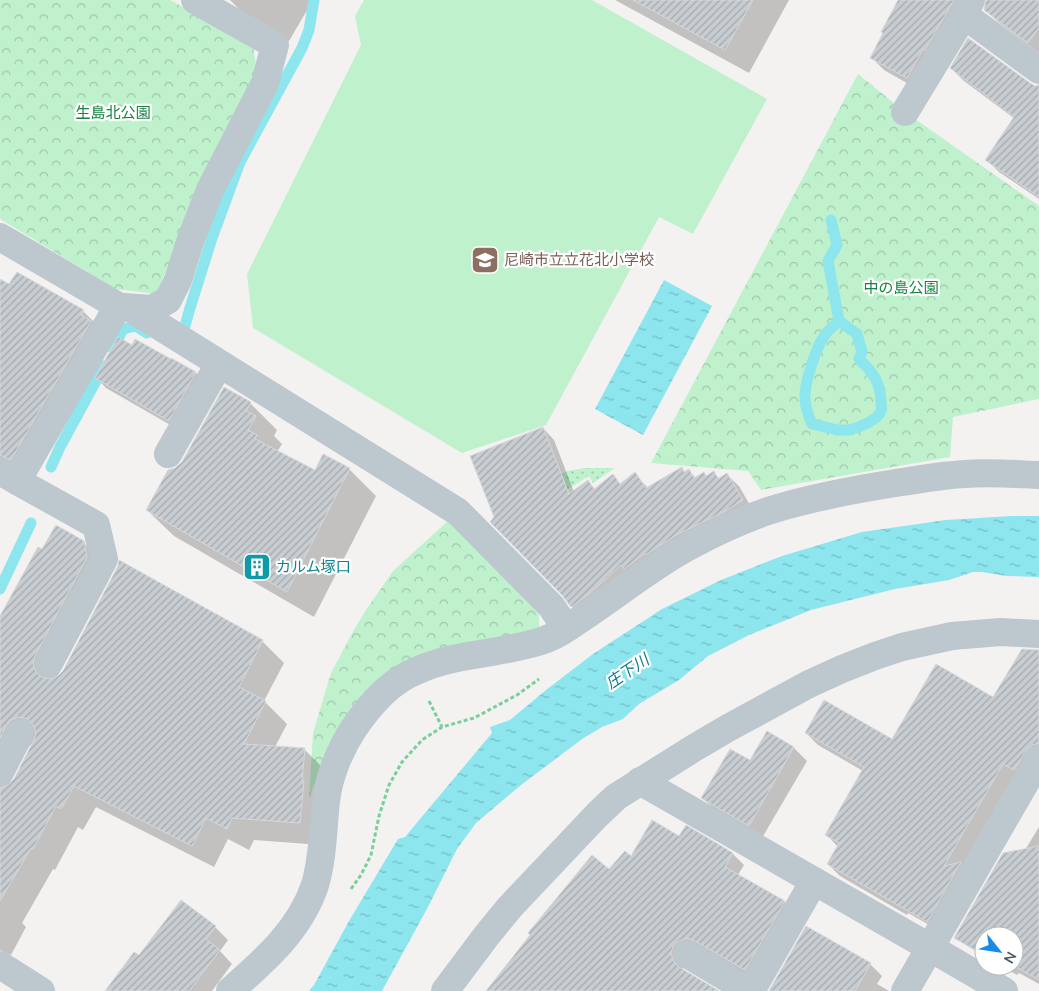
<svg xmlns="http://www.w3.org/2000/svg" width="1039" height="991" viewBox="0 0 1039 991" font-family="Mulish,'Noto Sans JP',sans-serif">
<style>
.grass{fill:#c0f1cd}
.park{fill:url(#park-crowns)}
.garden{fill:url(#garden-dots)}
.water{fill:url(#water-ripples)}
.shadow{fill:#0003;fill-rule:evenodd}
.lines{fill:none;stroke-linecap:round;stroke-linejoin:round}
.stream{stroke:#8de5ee;stroke-width:11}
.building{fill:url(#building-hatch);stroke:#d5d8dd}
.path{stroke:#77d09a;stroke-width:3;stroke-dasharray:4 2.5;stroke-linecap:butt}
.minor{stroke:#bcc7ce;stroke-width:28}
.labels{text-anchor:middle;stroke-width:4.5;stroke-linejoin:round;paint-order:stroke}
.park-label{font-size:15px;fill:#168440;stroke:#fff}
.education-label{font-size:15px;fill:#785e54;stroke:#fff;text-anchor:start}
.culture-label{font-size:15px;fill:#0d838f;stroke:#fff;text-anchor:start}
.water-label{font-size:16px;font-style:italic;fill:#0c7d89;stroke:#fff}
</style>
<defs>
<pattern id="park-crowns" width="20" height="18" patternUnits="userSpaceOnUse" patternTransform="scale(1.25)"><rect width="20" height="18" fill="#c0f1cd"/><path d="M2 6a3 3 0 1 1 6 0M12 15a3 3 0 1 1 6 0" fill="none" stroke="#9ec6aa"/></pattern>
<pattern id="garden-dots" width="8" height="8" patternUnits="userSpaceOnUse" patternTransform="scale(1.25)"><rect width="8" height="8" fill="#c0f1cd"/><path d="M2 2h.1M6 6h.1" fill="none" stroke="#9ec6aa" stroke-width="1.8" stroke-linecap="round"/></pattern>
<pattern id="water-ripples" width="26" height="14" patternUnits="userSpaceOnUse" patternTransform="scale(1.25)"><rect width="26" height="14" fill="#8de5ee"/><path d="M2 4q2-2 4 0t4 0M15 11q2-2 4 0t4 0" fill="none" stroke="#75bcc4"/></pattern>
<pattern id="building-hatch" width="6" height="6" patternUnits="userSpaceOnUse" patternTransform="scale(1.25)"><rect width="6" height="6" fill="#c8cdd1"/><path d="M-1 1l2-2M0 6l6-6M5 7l2-2" fill="none" stroke="#a4a9ad"/></pattern>
</defs>
<rect width="100%" height="100%" fill="#f4f1f1"/>
<path class="grass" d="M364 0H592L767 99 693 234 659 217 546 425 462 453 253 328 247 274 361 45 355 16Z"/>
<g class="park">
<path d="M0 0H170L253 45 257 72 188 219 156 294 116 289 0 219Z"/>
<path d="M858 74 905 112 1039 206V399L953 417 950 457 761 490 748 471 651 463Z"/>
<path d="M449 520 539 605V630L347 716 329 743 309 799 313 733 331 673 355 628 368 607 393 571Z"/>
</g>
<path class="garden" d="M584 468H615L593 483 589 476 565 491 554 478 567 471Z"/>
<g class="water">
<path d="M664 280 712 306 643 435 595 409Z"/>
<path d="M1011 516H1039V577L1006 576 982 572H973L949 580 895 589 811 610 749 635 708 656 679 680 639 704 623 719 602 727 582 739 521 785 476 823 457 849 428 907 382 991H309L314 985 349 921 398 839 405 837 492 733 490 727 510 720 546 690 593 654 662 609 721 580 782 556 862 532 946 520Z"/>
</g>
<g class="shadow">
<path d="M230 0H313L289 41 247 17Z"/>
<path d="M615 0H789L749 73Z"/>
<path d="M900 0H974L919 90 884 70 871 57Z"/>
<path d="M988 0H1039V53L998 22 985 10Z"/>
<path d="M951 68 1039 87V199L999 172 987 160 1015 119 964 81Z"/>
<path d="M17 274 83 311 100 328 28 475 0 460V280L10 286Z"/>
<path d="M132 346 172 360 196 373 206 383 179 430 106 388 96 377Z"/>
<path d="M250 403 277 430 274 436 282 444 277 452 316 472 349 469 376 496 314 617 174 536 147 510 176 469Z"/>
<path d="M543 428 554 440 574 492 588 482 595 489 613 476 621 485 635 474 648 488 682 469 686 473 689 471 696 478 707 477 714 473 720 479 727 475 739 486 754 512 583 618 572 606 496 517Z"/>
<path d="M83 542 105 564 109 579 57 677 262 641 284 663 264 701 287 724 275 747 304 749 326 771 321 845 254 840 249 850 228 839 214 867 96 807 83 830 78 827 55 870 53 869 22 923 26 927 11 955 0 950V619L43 551ZM34 741 15 780 8 786 28 748Z"/>
<path d="M1039 651V762L938 930 908 913 907 915 840 876 828 864 838 847 826 834 863 771 818 745 806 733 892 740 994 699Z"/>
<path d="M767 733 794 748 807 761 762 838 716 811 703 798 750 762Z"/>
<path d="M686 827 733 854 744 865 738 875 784 902 795 913 756 981 682 965 684 972 716 991H503L609 871 631 858 680 838Z"/>
<path d="M1039 827V984L1019 973 1017 975 1002 966H1014V936H984V956L969 947 957 935 1025 850Z"/>
<path d="M215 927 228 940 220 951 232 964 212 991H121L139 957Z"/>
<path d="M870 964 882 976 877 984 889 991H770Z"/>
</g>
<g class="lines">
<g class="stream">
<path d="M831 220 837 245 828 261 839 321 857 334 862 352 859 359C873 372 881 383 881 403 881 405 882 408 881 411 878 420 858 428 849 430"/>
<path d="M839 321C833 326 826 332 823 338 815 351 806 379 805 394 804 404 808 415 812 424L838 430H846"/>
<path d="M185 326 190 308 212 238 240 162 302 48 309 30 314 0"/>
<path d="M113 349 123 329 136 326 147 333"/>
<path d="M51 467 60 447 104 366"/>
<path d="M0 589 31 523"/>
</g>
</g>
<g class="building">
<path d="M633 0H753L725 50Z"/>
<path d="M898 0H954L925 50 923 49 907 78 870 58 883 33 881 32Z"/>
<path d="M986 0H1039V28L1028 43 984 10Z"/>
<path d="M968 38 1030 83 1035 86 1039 85V197L985 160 1014 117 950 68Z"/>
<path d="M17 272 84 310 81 315 91 321 11 460 0 455V279L9 284Z"/>
<path d="M118 337 132 345 135 339 171 359V358L196 372 169 421 95 378Z"/>
<path d="M224 387 251 402 246 411 256 416 248 430 257 435 255 439 315 470 323 454 350 468 287 592 146 510 168 470 175 468 182 462Z"/>
<path d="M543 427 569 494 588 480 594 489 613 474 620 484 635 472 646 488 682 467 684 472 689 469 694 478 704 472 706 476 714 471 718 479 727 473 743 500 724 512 678 534 645 555 644 554 624 569 621 565 589 594 571 607 562 595 490 522 494 517 470 456Z"/>
<path d="M56 525 84 541 87 557 35 656 33 664 36 672 42 677 50 679 58 676 63 671 118 566 119 560 263 640 239 687 266 701 244 744 305 748 302 780H304L300 823 232 818 227 829 206 818 192 846 74 786 61 809 56 806 33 849 31 848 0 901V788L8 785 14 779 34 740 36 733 33 725 28 719 19 717 11 720 6 726 0 738V616L38 547 42 549Z"/>
<path d="M1022 649 1039 650V743L1032 745 1026 751 1014 770 1003 764 944 866 961 862 927 922 827 864 839 843 825 835 864 767 805 733 824 700 892 739 936 664 993 697Z"/>
<path d="M767 731 794 747 749 826 701 798 730 749 750 760Z"/>
<path d="M652 820 679 836 686 825 733 853 725 867 785 901 745 970 695 941 687 938 679 941 673 946 671 954 674 962 679 967 719 991H486L530 935 528 933 592 855 609 869 625 851 631 856Z"/>
<path d="M1039 846V980L1014 966V936H984V955L954 938 1003 853Z"/>
<path d="M181 900 216 926 206 939 220 950 189 991H105L134 952 139 955Z"/>
<path d="M806 926 871 963 855 991H769Z"/>
</g>
<g class="lines">
<g class="path">
<path d="M429 701 442 727"/>
<path d="M351 889 361 875 371 855 379 816 389 785 402 762 422 740 442 727 474 718 517 695 539 679"/>
</g>
<g class="minor">
<path d="M971 0 964 15 1039 70"/>
<path d="M905 112 964 15"/>
<path d="M0 237 118 306 17 481 0 471"/>
<path d="M124 307 152 309 168 300 178 280 191 239 210 190 265 83 275 45 195 0"/>
<path d="M132 309 458 512 551 606 566 628"/>
<path d="M168 454 219 364"/>
<path d="M17 481 96 525 104 559 49 663"/>
<path d="M0 772 20 733"/>
<path d="M640 781 929 947 1004 991"/>
<path d="M687 954 749 991"/>
<path d="M0 965 41 991"/>
<path d="M230 991C265 960 300 930 315 885 323 858 323 829 326 801 329 776 340 749 354 728 369 706 391 681 416 671 440 660 466 656 492 652 511 648 531 646 549 638 562 633 573 624 585 616 618 594 650 568 686 548 712 534 739 521 768 511 811 497 857 489 902 482 923 479 944 475 965 474 989 472 1015 474 1039 475"/>
<path d="M445 991 487 935 510 907 597 815 616 797 694 748 728 728 809 684 842 669 875 656 902 647 952 636 1001 632 1039 634"/>
<path d="M751 991 814 881"/>
<path d="M905 991 1039 759"/>
</g>
</g>
<defs>
<g id="school-square" transform="scale(1.4375)"><rect x="-9" y="-9" width="18" height="18" rx="4" fill="#8d6e63" stroke="#fff"/><path d="M0-5L7-2L0 1L-7-2ZM-4 1L0 2.5L4 1V4Q0 6-4 4Z" fill="#fff"/></g>
<g id="building-square" transform="scale(1.4375)"><rect x="-9" y="-9" width="18" height="18" rx="4" fill="#0f9aa8" stroke="#fff"/><path d="M-4-6H4V6H1V3H-1V6H-4ZM-2.5-4.3h1.7v1.8h-1.7ZM.8-4.3h1.7v1.8H.8ZM-2.5-1h1.7V.8h-1.7ZM.8-1h1.7V.8H.8Z" fill="#fff"/></g>
</defs>
<g fill-rule="evenodd">
<use href="#school-square" x="485" y="260"/>
<use href="#building-square" x="257" y="567"/>
</g>
<g class="labels">
<g class="park-label">
<text x="113" y="118">生島北公園</text>
<text x="901" y="293">中の島公園</text>
</g>
<g class="education-label">
<text x="504" y="265">尼崎市立立花北小学校</text>
</g>
<g class="culture-label">
<text x="276" y="572">カルム塚口</text>
</g>
<g class="water-label">
<text transform="translate(627 671) rotate(-34)" y="6">庄下川</text>
</g>
</g>
<g transform="translate(999 951) rotate(120)"><circle r="24" fill="#ffffff" stroke="#b6bcbf"/>
<path d="M0-4L9 19L0 12L-9 19Z" fill="#168be8"/>
<text y="-8" font-size="14" font-weight="bold" text-anchor="middle" fill="#48575f">N</text>
</g>
</svg>
